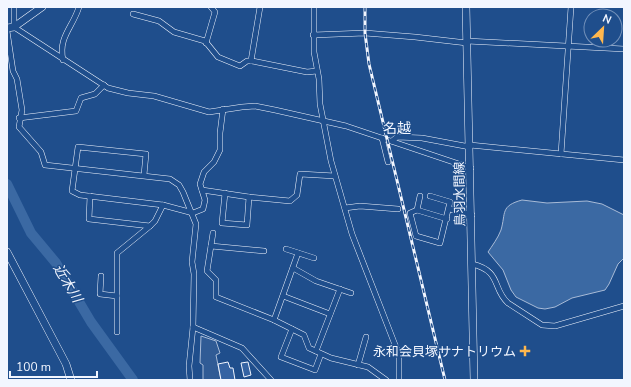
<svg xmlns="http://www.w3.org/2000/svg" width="631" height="387" viewBox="0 0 631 387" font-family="'Nunito Sans','Noto Sans JP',sans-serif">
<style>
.parking{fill:#305b95;stroke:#a8bbd7}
.water{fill:#3b69a3;stroke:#a8bbd7}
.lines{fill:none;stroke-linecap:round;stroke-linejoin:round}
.river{stroke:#3b69a3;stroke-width:10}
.building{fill:#3563a3;stroke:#f2f6ff}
.minor-casing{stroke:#f2f6ff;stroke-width:6}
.tertiary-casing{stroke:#f2f6ff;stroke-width:8}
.secondary-casing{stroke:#f2f6ff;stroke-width:8}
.minor{stroke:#1f4e8c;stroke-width:5}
.tertiary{stroke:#1f4e8c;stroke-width:7}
.secondary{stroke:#1f4e8c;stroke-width:7}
.rail-casing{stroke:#f2f6ff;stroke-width:3}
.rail{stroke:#1f4e8c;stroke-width:1.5;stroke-dasharray:4.5;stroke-linecap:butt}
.poi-dot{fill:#ffb74d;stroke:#1f4e8c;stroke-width:1.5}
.labels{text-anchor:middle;stroke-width:3;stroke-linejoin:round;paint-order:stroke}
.street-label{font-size:13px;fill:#f2f6ff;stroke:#1f4e8c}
.poi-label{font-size:13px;fill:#f2f6ff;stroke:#1f4e8c;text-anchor:end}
.neighbourhood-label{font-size:14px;fill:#f2f6ff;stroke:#1f4e8c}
.water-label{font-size:14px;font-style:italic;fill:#f2f6ff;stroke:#1f4e8c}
</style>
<rect width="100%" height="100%" fill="#1f4e8c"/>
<path class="parking" d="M201 336 216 341 220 353 216 355 221 380H203V365L200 363Z"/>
<path class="water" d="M522 200 547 203 587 201 602 204 624 215V258L618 264 609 284 605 290 572 298 555 307 545 309 538 308 516 297 511 290 503 270 488 252C492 246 498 238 501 230 506 213 500 206 522 200Z"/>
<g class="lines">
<path class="river" d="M7 184 31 233 56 263 91 322 133 380"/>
</g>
<g class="building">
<path d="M228 362 230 368H233L235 380H221L218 364Z"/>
<path d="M248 362 251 375 244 377 241 363Z"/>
</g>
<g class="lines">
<g class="minor-casing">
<g id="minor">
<path d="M14 7V27L108 88 128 93 154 96 209 112 242 107 255 106 275 110 346 126 471 168"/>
<path d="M314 7V52L319 79 320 104 331 161 352 234 399 355V380"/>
<path d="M133 14 159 21 174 32 205 41 218 57 240 66 247 61H252L307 72 317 71"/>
<path d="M7 31 13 71 17 79 22 110 19 127 41 152 45 165 170 179 179 185 183 192 196 224 192 262 194 274 193 327 189 366 190 380"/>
<path d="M313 35 365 33 415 37 467 43"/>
<path d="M467 41 624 49"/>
<path d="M206 43 215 12 211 7"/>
<path d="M63 60C58 37 73 27 79 7"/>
<path d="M251 61 260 7"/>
<path d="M19 118 76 111 81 98 95 94 104 85"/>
<path d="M382 138 388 162"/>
<path d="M392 141 397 137 422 138 470 147"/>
<path d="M470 145 624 160"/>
<path d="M561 154 571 7"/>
<path d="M144 175 146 154 78 147 72 191 80 195 163 205 193 213 203 209 205 200 200 184 204 172 214 162 220 150V133L223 109"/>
<path d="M202 190 249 197 290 201 297 195 300 174 335 176"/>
<path d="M225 193 222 223 247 225 249 197"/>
<path d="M90 196 89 219 150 226 155 221 163 205"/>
<path d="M430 196 450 202 440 243 416 236 410 213 417 210 447 219"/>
<path d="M345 208 360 206 398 209"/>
<path d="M450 209 472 215"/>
<path d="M417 210 420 196"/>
<path d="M213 233 207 271 216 280V297L274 320 304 335 309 348 331 358 368 367 386 380"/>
<path d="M211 246 264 251"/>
<path d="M286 249 314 258"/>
<path d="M472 264C502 271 492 289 508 303L542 325 555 326 624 306"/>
<path d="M293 268 316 281 351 293"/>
<path d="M101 276 100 294 117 296"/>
<path d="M283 296 330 314"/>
<path d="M274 320 298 253"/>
<path d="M193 327 242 348 271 380"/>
<path d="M292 329 281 357 315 370 321 354"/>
<path d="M117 332V253L150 226"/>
<path d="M316 351 340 289"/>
<path d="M358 365 366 337"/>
</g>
</g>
<g class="tertiary-casing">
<g id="tertiary">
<path d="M466 7 474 380"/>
<path d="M7 28 14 27 42 7"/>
</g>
</g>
<g class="secondary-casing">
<path id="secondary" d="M7 252 66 364 71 380"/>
</g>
<use href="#minor" class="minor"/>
<use href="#tertiary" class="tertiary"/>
<use href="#secondary" class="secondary"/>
<g class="rail-casing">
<path id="rail" d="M365 7V33L369 64 445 380"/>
</g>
<use href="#rail" class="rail"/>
</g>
<path class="poi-dot" d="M523 345h4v4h4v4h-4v4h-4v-4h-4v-4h4z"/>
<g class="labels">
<g class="street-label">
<text transform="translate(459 194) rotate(-91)" y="5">鳥羽水間線</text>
</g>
<g class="poi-label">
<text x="516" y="356">永和会貝塚サナトリウム</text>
</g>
<g class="neighbourhood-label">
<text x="397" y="133">名越</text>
</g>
<g class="water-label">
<text transform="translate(68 283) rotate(59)" y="5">近木川</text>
</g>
</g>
<rect width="631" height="387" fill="none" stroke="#f2f6ff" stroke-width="16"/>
<g transform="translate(603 28) rotate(25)"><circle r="19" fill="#1f4e8c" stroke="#7391ba"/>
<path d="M0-3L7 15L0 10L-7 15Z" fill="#ffb74d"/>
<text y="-6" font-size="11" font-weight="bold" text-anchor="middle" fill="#f2f6ff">N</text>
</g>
<path d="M10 371v6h87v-6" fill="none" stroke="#f2f6ff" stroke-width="2"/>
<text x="16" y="371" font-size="12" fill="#f2f6ff" stroke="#1f4e8c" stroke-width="3" paint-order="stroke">100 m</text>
</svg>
